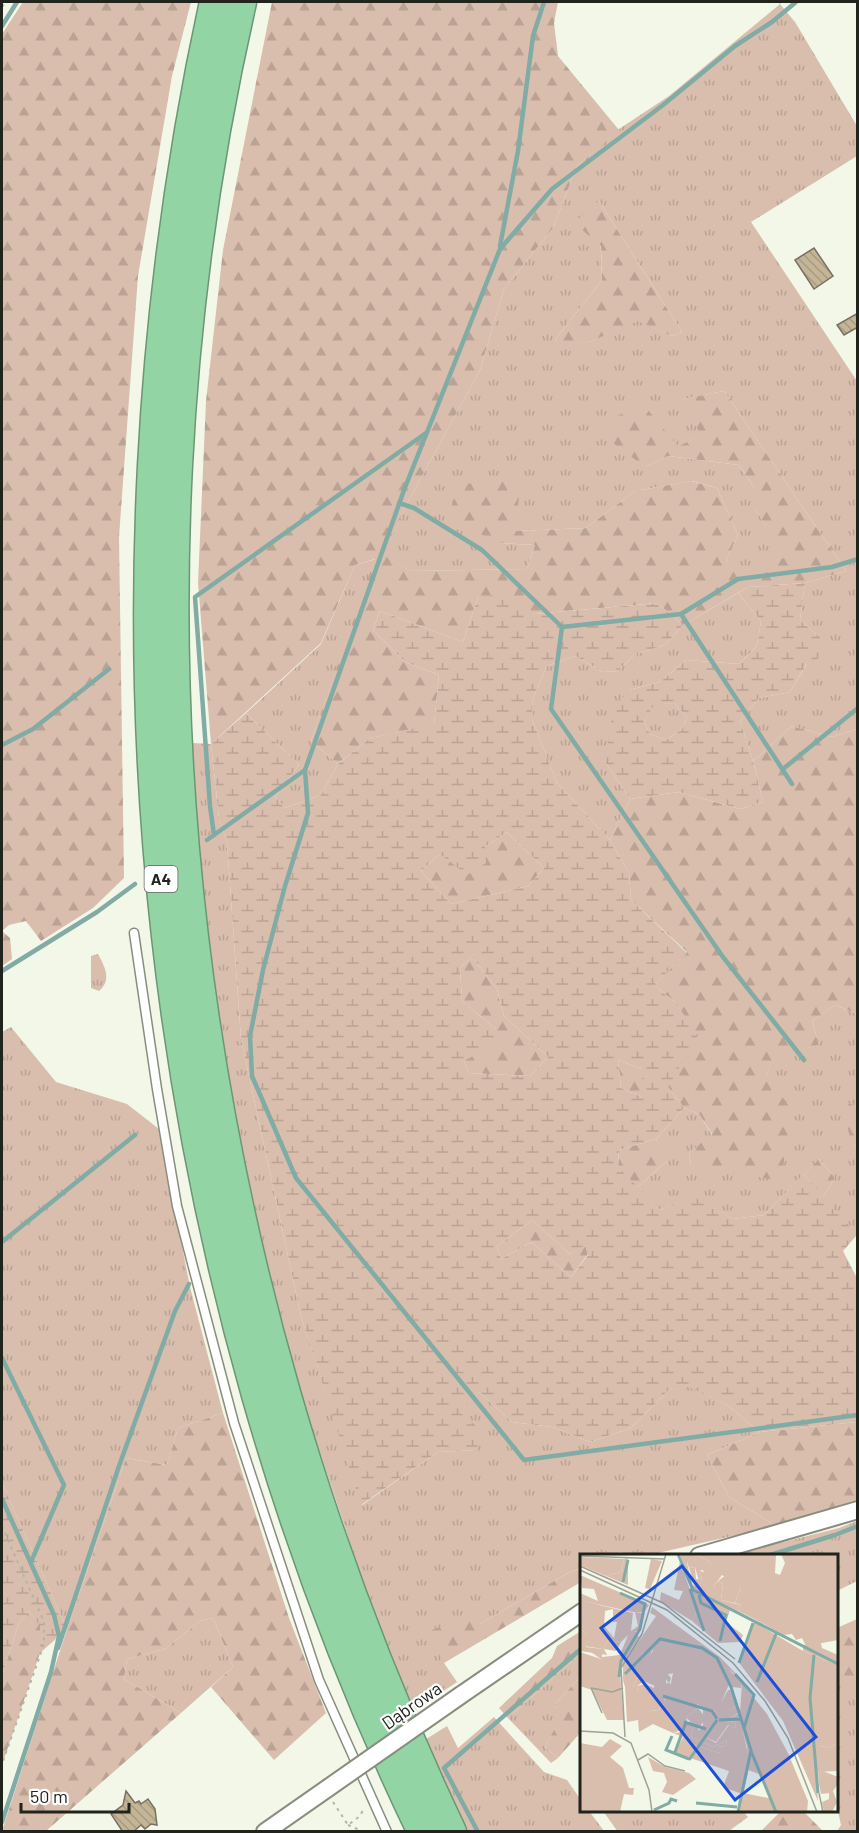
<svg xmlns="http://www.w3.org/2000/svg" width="859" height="1833" viewBox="0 0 859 1833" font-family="Barlow,sans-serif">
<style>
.grass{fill:url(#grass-tufts);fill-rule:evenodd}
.forest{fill:url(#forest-firs)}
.wetland{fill:url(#wetland-marsh);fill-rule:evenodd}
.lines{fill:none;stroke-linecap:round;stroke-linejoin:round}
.stream{stroke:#81aba5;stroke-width:4.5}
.building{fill:url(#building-back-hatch);stroke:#777164;stroke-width:1.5}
.lane-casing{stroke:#898d7f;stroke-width:11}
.street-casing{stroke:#898d7f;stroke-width:20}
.highway-casing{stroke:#6b9675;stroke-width:33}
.path{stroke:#b2b6a9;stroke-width:2;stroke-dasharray:3 4.5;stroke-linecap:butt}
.lane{stroke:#fff;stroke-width:8}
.street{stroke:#fff;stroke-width:16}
.highway{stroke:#93d4a5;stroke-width:30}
.street-bridge-casing{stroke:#898d7f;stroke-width:20;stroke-linecap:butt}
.street-bridge{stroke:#fff;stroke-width:16}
.labels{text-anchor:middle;stroke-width:4.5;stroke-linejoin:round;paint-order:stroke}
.shield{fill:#fff;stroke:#646561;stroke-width:1.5}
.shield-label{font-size:16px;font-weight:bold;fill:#21231d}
.street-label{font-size:18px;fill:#21231d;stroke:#fff}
.inset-river{fill:none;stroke:#81aba5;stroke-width:3}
.inset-road{fill:none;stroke:#9fa296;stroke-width:1.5}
.view{fill:#1d4ed8;fill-opacity:0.15;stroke:#1d4ed8;stroke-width:3}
.inset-edge{fill:none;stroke:#21231d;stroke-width:3}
</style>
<defs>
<pattern id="grass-tufts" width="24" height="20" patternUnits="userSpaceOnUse" patternTransform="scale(1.5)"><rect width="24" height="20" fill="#d9bead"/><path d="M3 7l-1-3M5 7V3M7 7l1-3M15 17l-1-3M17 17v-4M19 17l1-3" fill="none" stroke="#baa394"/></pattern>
<pattern id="forest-firs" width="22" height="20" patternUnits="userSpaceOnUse" patternTransform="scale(1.5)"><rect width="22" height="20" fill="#d9bead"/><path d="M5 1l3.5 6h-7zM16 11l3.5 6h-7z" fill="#baa394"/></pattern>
<pattern id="wetland-marsh" width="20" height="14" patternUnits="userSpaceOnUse" patternTransform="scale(1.5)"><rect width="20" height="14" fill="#d9bead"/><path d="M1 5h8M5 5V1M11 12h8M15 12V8" fill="none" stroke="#baa394"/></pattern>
<pattern id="building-back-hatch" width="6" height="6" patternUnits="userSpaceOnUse" patternTransform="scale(1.5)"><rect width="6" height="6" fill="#c3b595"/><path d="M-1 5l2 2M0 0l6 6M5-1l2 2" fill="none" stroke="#a79b80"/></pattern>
</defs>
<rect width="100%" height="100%" fill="#f3f7e7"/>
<g class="grass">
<path d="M778 2H783L780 4 795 22 857 126V156L751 222 857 381V729L832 737 792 726 753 761 740 721 759 698 790 692 822 639 800 620 805 583 846 571 724 391 684 399 702 436 678 446 645 467 668 456 739 465 755 489V508L785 558 737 573 726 560 738 535 717 488 692 481 635 491 586 528 516 531 500 543 535 545 527 569 411 571 388 558 402 513 480 370 504 289 553 228 577 166 619 129 669 96 780 4ZM599 201 682 332 672 336 638 320 592 341 561 346 555 340 602 280Z"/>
<path d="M376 559 311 741 338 764 321 795 285 808 275 797 299 765 246 713 321 644 355 565Z"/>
<path d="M738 593 761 621 757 646 739 664 686 660 660 682 629 690 605 762 630 799 610 840 557 783 532 719 533 698 547 666 575 656 603 672 618 671 634 655 665 645 683 625Z"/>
<path d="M674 703 687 717 682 729 666 740 650 734 644 721 654 704Z"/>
<path d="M192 743 211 744 219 818 227 842 241 1039 301 1316 362 1505 438 1452 477 1450 458 1412 479 1392 512 1422 552 1427 590 1442 631 1428 669 1390 689 1386 727 1405 760 1432 707 1455 729 1497 776 1526 649 1555H622L621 1552 612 1555 582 1556 581 1568 566 1574 480 1624 444 1663 457 1682 414 1711 387 1654 286 1350 244 1167 219 1027 198 861Z"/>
<path d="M98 954C105 967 112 980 99 991L91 988V956Z"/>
<path d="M835 1005 857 1014V1107L849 1103 854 1145 857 1147V1236L823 1197 835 1178 819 1159 764 1215 733 1219 693 1197 660 1210 637 1188 667 1161 656 1139 684 1108 699 1114 712 1135 689 1153 691 1165 766 1076 774 1055 819 1045 812 1021Z"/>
<path d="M11 1027 56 1082 127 1104 159 1129 190 1287 223 1413 178 1428 167 1465 126 1458 67 1629 2 1483V1032Z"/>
<path d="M857 1521V1581L837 1591 836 1556H729L839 1528Z"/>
<path d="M213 1618 233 1667 181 1713 124 1679 127 1659 165 1649 200 1621Z"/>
<path d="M581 1654V1676L556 1703 559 1721 545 1747 558 1758 551 1763 508 1718Z"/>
<path d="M837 1678 857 1701V1831H837L841 1825 836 1802Z"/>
<path d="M494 1717 544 1772 567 1780 581 1800 582 1810 589 1811 604 1831H466L423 1741 447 1726 458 1748Z"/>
<path d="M742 1810 748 1817 729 1831 618 1832 603 1811Z"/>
</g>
<g class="forest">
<path d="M23 2H191L172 76 138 276 119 537 124 878 93 908 41 941 26 921 9 925 2 931 10 938 12 959 2 966V34Z"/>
<path d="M272 2H558L554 23 558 56 619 130 577 166 553 228 504 289 480 370 402 513 389 558 411 571 527 569 535 545 500 543 447 519 458 486 494 478 520 485 516 531 586 528 635 491 691 481 717 488 738 535 726 560 737 572 784 558 755 508V489L739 465 668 456 645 467 609 440 606 421 643 404 678 446 701 436 683 399 724 391 846 571 805 583 748 587 683 625 657 603 534 614 478 597 463 642 380 611 373 630 405 662 439 675 434 725 370 738 338 764 311 741 375 559 355 565 321 643 211 744 198 583 206 401 223 250Z"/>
<path d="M599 201 682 332 672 336 638 321 592 341 561 347 555 340 602 280 601 246 574 223Z"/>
<path d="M792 726 832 737 857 729V1014L835 1005 812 1021 819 1045 774 1056 766 1076 791 1108 783 1169 770 1179 691 1165 689 1153 712 1134 699 1114 684 1108 668 1087 675 1002 654 985 687 952 631 900 629 873 610 840 630 799 679 792 740 809 763 802 753 761Z"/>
<path d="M507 832 544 868 528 886 451 904 421 871 440 854 485 847Z"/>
<path d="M472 957 497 989 504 1016 548 1057 530 1076 468 1073 464 1061 496 1029 462 1001 460 968Z"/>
<path d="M618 1060 642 1069V1097L621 1088Z"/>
<path d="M849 1103 857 1107V1147L854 1145 843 1116Z"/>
<path d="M656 1139 668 1160 637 1188 618 1168 619 1150Z"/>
<path d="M819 1159 835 1178 823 1197 804 1174Z"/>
<path d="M532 1220 570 1254 585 1244 588 1254 571 1277 531 1242 501 1259 497 1246Z"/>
<path d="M223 1413 289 1618 326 1713 274 1760 211 1687 233 1667 213 1618 200 1621 165 1649 127 1659 124 1679 181 1713 46 1831H2L67 1629 126 1458 167 1465 178 1428Z"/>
<path d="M857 1422V1500L776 1526 729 1497 707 1455 760 1432Z"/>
<path d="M581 1568V1582L444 1663 427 1632 464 1617 480 1624 566 1574Z"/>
<path d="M29 1611 40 1625V1653L2 1765V1676L18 1625Z"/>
<path d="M857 1619V1701L836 1678 837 1628Z"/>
<path d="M581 1631V1654L508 1718 499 1708 552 1658 557 1646Z"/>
<path d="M581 1676V1732L558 1758 545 1747 558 1722 556 1703Z"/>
<path d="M781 1811H803L823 1831H761Z"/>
</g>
<g class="wetland">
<path d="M805 583 800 620 822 639 824 655 806 665 790 692 759 698 740 721 753 761 763 802 740 809 679 792 630 799 605 762 613 710 629 690 660 682 686 660 739 664 757 646 761 621 738 593 748 587ZM674 703 687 717 682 729 666 740 650 734 644 721 654 705Z"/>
<path d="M509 594 534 614 657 603 683 625 665 645 634 655 618 671 603 672 575 656 547 666 533 698 532 719 557 783 610 840 629 873 631 900 687 953 654 985 675 1002 698 1035 668 1087 684 1108 656 1139 619 1150 618 1167 660 1210 693 1196 733 1219 764 1215 804 1174 857 1235 843 1251 857 1278V1422L760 1432 727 1405 689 1387 669 1390 631 1428 590 1442 552 1427 512 1422 479 1392 459 1412 476 1426 478 1450 438 1452 361 1505 301 1316 241 1039 227 842 219 818 211 744 246 713 299 765 275 797 285 808 321 795 338 764 370 738 434 724 439 675 405 662 373 630 380 611 463 642 478 597ZM507 832 544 868 528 886 451 904 421 871 440 854 467 875 486 863 485 847ZM472 957 497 989 504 1016 548 1057 530 1076 468 1073 464 1061 497 1043 496 1029 462 1001 460 968ZM618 1060 642 1069V1097L621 1088ZM532 1220 570 1254 585 1245 588 1255 571 1277 531 1242 501 1259 497 1246Z"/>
<path d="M2 1483 67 1629 40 1653V1626L29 1611 18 1625 2 1676Z"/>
</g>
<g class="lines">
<g class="stream">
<path d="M796 2 772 22 735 46 663 105 552 189 500 249 404 490 305 770 308 813 285 886 263 970 250 1036 252 1076 296 1178 524 1460 858 1415"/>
<path d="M2 26 17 2"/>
<path d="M500 246 518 151 533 36 544 2"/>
<path d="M399 503 414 508 482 550 562 627"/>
<path d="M681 614 792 784"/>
<path d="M562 627 551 709 723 957 804 1060"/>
<path d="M562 627 681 614 738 579 832 567 858 559"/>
<path d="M2 745 33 729 109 669"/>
<path d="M783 769 858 708"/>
<path d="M214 835 210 806 195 597 426 433"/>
<path d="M207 840 305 770"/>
<path d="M2 971 97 912 135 884"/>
<path d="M2 1242 135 1135"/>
<path d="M2 1358 64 1485 31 1562"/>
<path d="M2 1499 54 1615 59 1636 51 1672 2 1822"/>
<path d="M767 1556 835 1535 858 1526"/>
<path d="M58 1648 119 1466 175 1311 189 1284"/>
<path d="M478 1832 444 1768 582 1648"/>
</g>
</g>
<g class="building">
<path d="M814 248 833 276 814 289 795 260Z"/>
<path d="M858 313V327L844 335 837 325Z"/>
<path d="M126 1791 135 1803 139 1801 141 1804 148 1799 155 1809 157 1825 151 1824 145 1829 141 1825 133 1832H123L111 1814 123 1805Z"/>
</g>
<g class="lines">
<g class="lane-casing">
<path id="lane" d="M134 933 157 1089 177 1206 234 1423 319 1680 387 1832"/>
</g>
<g class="street-casing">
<g id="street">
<path d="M699 1556 858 1510"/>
<path d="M461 1695 582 1612"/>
<path d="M265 1832 328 1788"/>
</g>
</g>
<g class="highway-casing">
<g id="highway">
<path d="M215 2C82 612 150 1267 423 1832"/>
<path d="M241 2C101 614 182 1265 451 1832"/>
</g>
</g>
<g class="path">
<path d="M2 7 6 2"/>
<path d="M2 1526 44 1622V1644L2 1764"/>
<path d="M333 1802 348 1825 360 1816 364 1808"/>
<path d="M348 1825 364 1832"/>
</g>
<use href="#lane" class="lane"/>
<use href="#street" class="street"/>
<use href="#highway" class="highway"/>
<g class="street-bridge-casing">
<path id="street-bridge" d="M328 1788 461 1695"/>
</g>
<use href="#street-bridge" class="street-bridge"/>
</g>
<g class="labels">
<rect class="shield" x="144.5" y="866" width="33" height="26" rx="4.5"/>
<g class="shield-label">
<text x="161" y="885">A4</text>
</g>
<g class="street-label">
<text transform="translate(412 1706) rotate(-35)" y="6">Dąbrowa</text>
</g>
</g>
<g transform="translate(580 1554)">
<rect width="258" height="258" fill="#f3f7e7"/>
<path d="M117 1 130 8 134 17 133 36 129 38 123 16H120L122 27H119L115 13 109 14 107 8ZM0 3 44 5 41 18 26 22 0 11ZM71 5 82 7 70 35 65 34ZM147 20 161 33 155 49 141 46 143 30 138 27ZM0 21 69 51 64 58H53L3 47 53 59 51 77 58 72 55 58 63 59 59 78 55 77 59 83 40 114H34L8 96 22 99V103L40 101 48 81 41 88 28 86 23 95 4 92 7 80 0 75V39L18 47 14 35 2 34ZM33 55V68H37L34 84 24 72 25 57ZM110 36 150 56 146 68 163 81 160 88 138 89 112 67 117 56ZM72 53 140 103 163 127 92 69 89 88 72 96 70 104 60 105 63 99 52 97 76 62 70 59ZM86 118 91 124 89 130 86 125 84 150 78 156 70 157 71 143 58 138 57 132 65 130 74 134 75 125ZM117 149 133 155 136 161 123 181 118 178 123 171V156ZM159 159 170 210 163 239 193 245 195 258H159L162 240 143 233 149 217 95 199 103 183 93 179 102 178 110 167 114 170 111 182 118 187 115 191 139 199 142 196 138 193 146 192 147 186 133 193 122 188 125 183 136 189 149 171 155 174 156 167 145 168Z" fill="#d9bead" fill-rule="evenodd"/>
<path d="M100 0H196L195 19 200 21 205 9 201 0H258V86L226 92 222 84 216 86 212 80 204 81 158 56 161 51 155 49 161 33 142 21 131 36 133 17 130 8 117 1 107 9 113 34ZM48 4V31L26 22 41 18 44 5ZM100 7 117 56 112 67 80 47 81 38 99 46 103 37 94 36ZM174 68 223 97 258 111V189L247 194 240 191 232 170 238 247 203 167 160 110ZM0 75 7 80 6 93 23 95 28 86 41 88 36 97 24 95 27 101 0 97ZM58 96 63 99 43 126V110L52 97ZM0 102 34 114 39 108 44 166H27L12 136 0 132ZM57 124 65 127 57 132 58 138 75 140 71 143V157L78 156 84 150 85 138 77 131 86 124V129L94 130 117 149 118 154 106 164 109 173 93 179 73 170 59 178 58 166 47 168 45 133H53ZM162 129 187 160 208 199 228 247 227 258H195L182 221 168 216 167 193 158 159 145 168 156 167 155 174 148 171 136 188 125 183 122 188 133 193 147 186 146 192 138 193 143 196 139 199 115 191 126 174 145 164V157L155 154 145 152 142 147 148 136H153L160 157ZM30 185 42 192 30 203 43 214 49 234H54L53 241 44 240 40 258H0V189L22 193ZM68 203 85 213 109 219 116 225 93 241 82 238 87 228 84 219 73 217ZM243 217 258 223V230H239L238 218Z" fill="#d9bead"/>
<path d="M115 13 116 25 122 26 120 16 126 20 129 38 138 27 143 30 141 46 161 51 158 56 177 66 110 35 111 31 115 32 109 14ZM92 69 137 103 162 129 161 134 152 133 150 128 142 147 155 154 146 157 147 162 130 175 126 171 135 157 102 144V139L95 137 91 129 93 119 78 123 75 132 57 124 53 133H45L43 126 48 116 60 105 70 103 75 91 89 88 85 82ZM241 89 242 94 258 101V111L223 97V91ZM118 154 126 164 118 175 123 181 118 187 111 182 114 170 106 164ZM232 170 239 176 240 191 247 194 258 189V217L236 218ZM239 230H258L253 237 257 248 252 258H244L242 248 249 245V239L241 240Z" fill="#d9bead"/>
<path d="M0 98 39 111 38 121 16 110 0 108Z" fill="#d9bead"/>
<path class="inset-river" d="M98 0 113 36 258 110M43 28 48 6M110 35 124 77M119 41 121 49 146 61 140 87M234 101 230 144 238 239M159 109 173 69M45 120 80 85 122 94 137 104 151 133 171 196 158 258M155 120 174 141 164 174M39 123 41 107 60 75 65 50 40 39M177 128 196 80M83 142 132 157 137 165M139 166 161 165M104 168 126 175M92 182 86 196 109 205M171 197 196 258M95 198 106 168M109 206 137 166M116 249 157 253M74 256 89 249 91 245 97 247"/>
<path class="inset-road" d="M0 2 85 5M0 12 83 49 155 105M0 16 87 56 153 109 185 147 208 184 237 258M11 134 32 138 43 134M11 134 22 159M0 177 33 179 51 189 69 236 72 258M45 183 41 114 62 80 86 0M58 206 68 200 85 212 105 217M239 239 243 258"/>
<path class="view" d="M102 12 236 183 155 246 21 74Z"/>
<rect width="258" height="258" class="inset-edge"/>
</g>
<rect width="859" height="1833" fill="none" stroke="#21231d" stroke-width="6"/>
<path d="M21 1803v9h108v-9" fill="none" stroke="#21231d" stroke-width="3"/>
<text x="30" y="1803" font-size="18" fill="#21231d" stroke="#ffffff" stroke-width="4.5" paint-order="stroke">50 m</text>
</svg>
